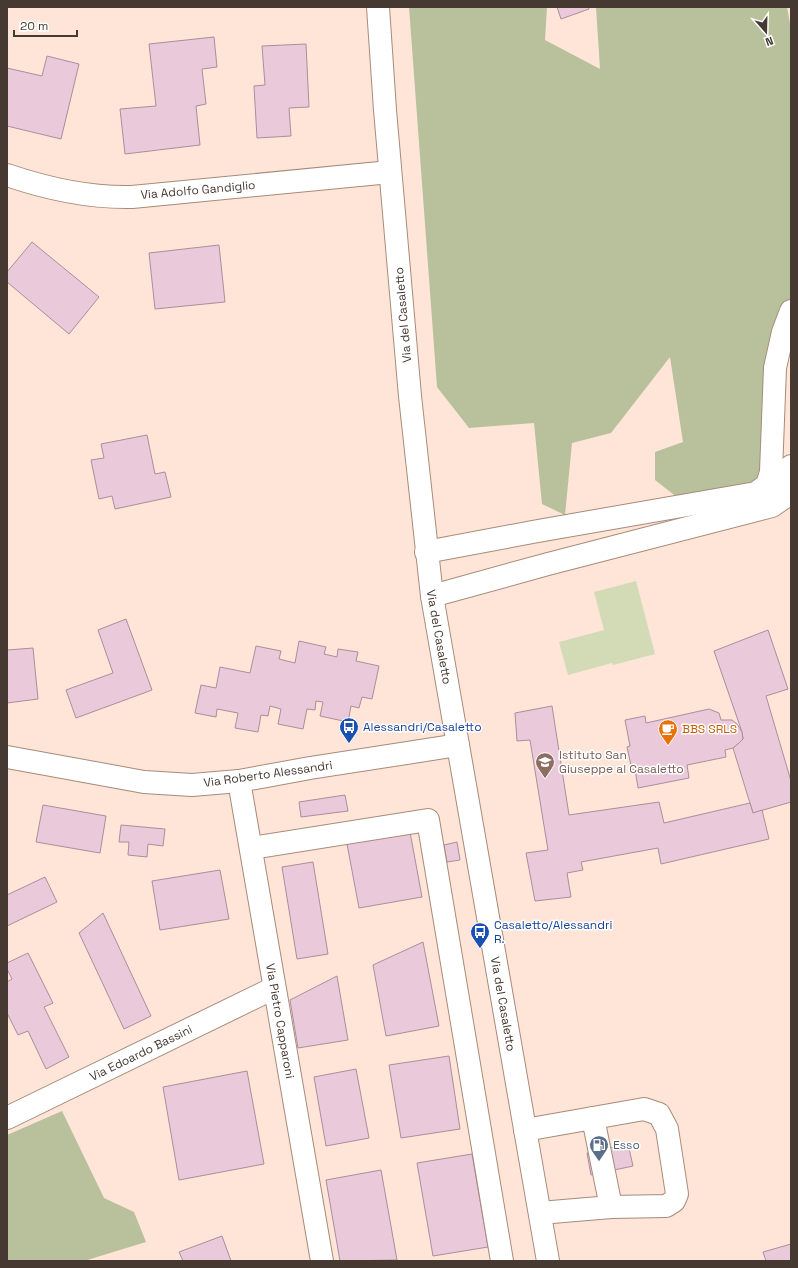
<svg xmlns="http://www.w3.org/2000/svg" width="798" height="1268" viewBox="0 0 798 1268" font-family="'Space Grotesk',sans-serif">
<style>
.green{fill:#d3dbb6}
.forest{fill:#b9c19c}
.building{fill:#eacada;stroke:#ab8d9c}
.lines{fill:none;stroke-linecap:round;stroke-linejoin:round}
.minor-casing{stroke:#a78b7a;stroke-width:24}
.minor{stroke:#fff;stroke-width:22}
.labels{text-anchor:middle;stroke-width:3;stroke-linejoin:round;paint-order:stroke}
.street-label{font-size:12px;fill:#453932;stroke:#fff}
.transit-label{font-size:12px;fill:#164399;stroke:#fff;text-anchor:start}
.food-label{font-size:12px;fill:#c56008;stroke:#fff;text-anchor:start}
.education-label{font-size:12px;fill:#785e54;stroke:#fff;text-anchor:start}
.service-label{font-size:12px;fill:#4e5e75;stroke:#fff;text-anchor:start}
</style>
<rect width="100%" height="100%" fill="#fee5d7"/>
<path class="green" d="M636 581 655 654 613 665 612 663 568 675 559 642 604 630 594 592Z"/>
<g class="forest">
<path d="M409 7H547L545 40 600 69 596 7H787L791 29V281L780 489 705 519 655 480V452L683 442 670 357 611 433 572 443 565 515 542 504 534 423 469 428 437 387Z"/>
<path d="M62 1111 104 1198 134 1212 146 1242 84 1261H7V1135Z"/>
</g>
<g class="building">
<path d="M557 7H588L589 9 561 19Z"/>
<path d="M214 37 217 67 202 69 206 104 196 106 200 145 125 154 120 109 156 106 149 44Z"/>
<path d="M306 44 309 107 289 108 291 136 257 138 254 86 265 85 262 46Z"/>
<path d="M47 56 79 64 61 139 7 126V68L42 76Z"/>
<path d="M32 242 99 297 69 334 7 282V272Z"/>
<path d="M219 245 225 302 155 309 149 253Z"/>
<path d="M147 435 155 474 165 472 171 497 115 509 112 496 99 499 91 460 104 458 101 444Z"/>
<path d="M126 619 152 690 76 718 66 690 113 673 98 630Z"/>
<path d="M768 630 788 689 766 696 791 781V802L753 813 733 748 743 739 742 732 714 651Z"/>
<path d="M299 641 326 647 324 654 337 657 338 649 358 652 356 661 379 666 372 699 362 697 359 708 351 706 348 722 320 716 323 702 316 701 315 710 307 709 303 729 278 724 281 709 270 706 268 716 261 715 258 732 235 728 238 713 217 709 216 717 195 713 201 685 216 688 220 667 250 673 256 646 281 651 279 659 295 663Z"/>
<path d="M33 648 38 699 7 703V650Z"/>
<path d="M552 706 569 815 659 802 664 823 750 803 753 813 762 810 769 839 661 864 658 848 581 862 583 870 567 873 571 897 535 901 526 853 548 850 530 740 517 741 515 713Z"/>
<path d="M709 709 719 713 721 720H732L737 724 742 732 743 739 739 743 733 748 725 750 726 757 687 765 689 778 638 788 635 769 632 770 627 747 630 746 625 720 645 716 646 723Z"/>
<path d="M345 795 348 811 301 817 299 802Z"/>
<path d="M43 805 106 816 100 853 36 842Z"/>
<path d="M121 825 165 829 163 846 148 844 147 857 128 855 129 842H119Z"/>
<path d="M410 832 422 897 359 908 347 844Z"/>
<path d="M457 842 460 860 447 862 444 845Z"/>
<path d="M313 862 328 954 297 959 282 867Z"/>
<path d="M220 870 229 919 160 930 152 881Z"/>
<path d="M45 877 57 902 7 926V895Z"/>
<path d="M103 913 151 1016 124 1029 79 933Z"/>
<path d="M423 942 439 1026 386 1036 373 965Z"/>
<path d="M28 953 53 1003 44 1007 69 1057 46 1069 28 1031 18 1035 7 1013V982L12 979 7 969V963Z"/>
<path d="M337 976 348 1040 298 1048 290 1000Z"/>
<path d="M449 1056 460 1129 401 1138 389 1065Z"/>
<path d="M356 1069 369 1138 326 1146 314 1077Z"/>
<path d="M247 1071 264 1164 179 1180 163 1087Z"/>
<path d="M628 1144 633 1166 591 1175 587 1153Z"/>
<path d="M472 1154 488 1247 433 1256 417 1163Z"/>
<path d="M381 1170 397 1260 340 1261 326 1180Z"/>
<path d="M222 1236 231 1261H183L179 1252Z"/>
<path d="M791 1244V1261H766L763 1252Z"/>
</g>
<g class="lines">
<g class="minor-casing">
<g id="minor">
<path d="M378 7 385 110 410 396 432 596 548 1261"/>
<path d="M7 175C48 189 89 198 132 197L390 172"/>
<path d="M426 552 538 531 756 493 767 485 771 472 775 368 783 332 791 311"/>
<path d="M432 596 548 564 772 506 785 497 790 481 791 466"/>
<path d="M7 757 144 782 192 785 239 781 310 768 458 745"/>
<path d="M239 781 322 1261"/>
<path d="M251 848 428 820 502 1261"/>
<path d="M7 1118 274 988"/>
<path d="M593 1118 644 1109 659 1114 667 1129 677 1194 674 1201 666 1206 611 1207"/>
<path d="M525 1130 593 1118 611 1207 540 1213"/>
</g>
</g>
<use href="#minor" class="minor"/>
</g>
<defs>
<g id="bus-pin" transform="scale(1)"><path d="M0 17L-7.5 6A9.5 9.5 0 1 1 7.5 6Z" fill="#1a4fb4" stroke="#fff"/><path d="M-5-6H5V4H4V6H2V4H-2V6H-4V4H-5ZM-3.5-4V0h7V-4ZM-3.5 1.2v1.5H-2V1.2ZM2 1.2v1.5H3.5V1.2Z" fill="#fff"/></g>
<g id="cafe-pin" transform="scale(1)"><path d="M0 17L-7.5 6A9.5 9.5 0 1 1 7.5 6Z" fill="#e8710a" stroke="#fff"/><path d="M-5.5-4.5H6V0H3Q3 3.5 0 3.5H-2.5Q-5.5 3.5-5.5 0ZM3-3.2v2h1.7v-2ZM-6 4.5H4V6H-6Z" fill="#fff"/></g>
<g id="school-pin" transform="scale(1)"><path d="M0 17L-7.5 6A9.5 9.5 0 1 1 7.5 6Z" fill="#8d6e63" stroke="#fff"/><path d="M0-5L7-2L0 1L-7-2ZM-4 1L0 2.5L4 1V4Q0 6-4 4Z" fill="#fff"/></g>
<g id="fuel-pin" transform="scale(1)"><path d="M0 17L-7.5 6A9.5 9.5 0 1 1 7.5 6Z" fill="#5c6f8a" stroke="#fff"/><path d="M-5.5-6h7V0h2V4h1.3V-2.5L3-4.5l.8-.8L6-3V5H2.5V1h-1V6h-7ZM-4.2-4.7v3.2H.2V-4.7Z" fill="#fff"/></g>
</defs>
<g fill-rule="evenodd">
<use href="#bus-pin" x="349" y="727"/>
<use href="#cafe-pin" x="668" y="729"/>
<use href="#school-pin" x="545" y="762"/>
<use href="#bus-pin" x="480" y="932"/>
<use href="#fuel-pin" x="599" y="1145"/>
</g>
<g class="labels">
<g class="street-label">
<text transform="translate(198 190) rotate(-5)" y="4">Via Adolfo Gandiglio</text>
<text transform="translate(403 315) rotate(-95)" y="4">Via del Casaletto</text>
<text transform="translate(439 637) rotate(80)" y="4">Via del Casaletto</text>
<text transform="translate(268 774) rotate(-8)" y="4">Via Roberto Alessandri</text>
<text transform="translate(503 1004) rotate(80)" y="4">Via del Casaletto</text>
<text transform="translate(280 1021) rotate(80)" y="4">Via Pietro Capparoni</text>
<text transform="translate(141 1053) rotate(-26)" y="4">Via Edoardo Bassini</text>
</g>
<g class="transit-label">
<text x="363" y="731">Alessandri/Casaletto</text>
<text x="494" y="929">Casaletto/Alessandri<tspan x="494" dy="14">R.</tspan></text>
</g>
<g class="food-label">
<text x="682" y="733">BBS SRLS</text>
</g>
<g class="education-label">
<text x="559" y="759">Istituto San<tspan x="559" dy="14">Giuseppe al Casaletto</tspan></text>
</g>
<g class="service-label">
<text x="613" y="1149">Esso</text>
</g>
</g>
<rect width="798" height="1268" fill="none" stroke="#453932" stroke-width="16"/>
<g transform="translate(766 32) rotate(160)" stroke="#ffffff" stroke-width="3" paint-order="stroke">
<path d="M0-3L7 15L0 10L-7 15Z" fill="#453932"/>
<text y="-6" font-size="11" font-weight="bold" text-anchor="middle" fill="#453932">N</text>
</g>
<path d="M14 30v6h63v-6" fill="none" stroke="#453932" stroke-width="2"/>
<text x="20" y="30" font-size="12" fill="#453932" stroke="#ffffff" stroke-width="3" paint-order="stroke">20 m</text>
</svg>
